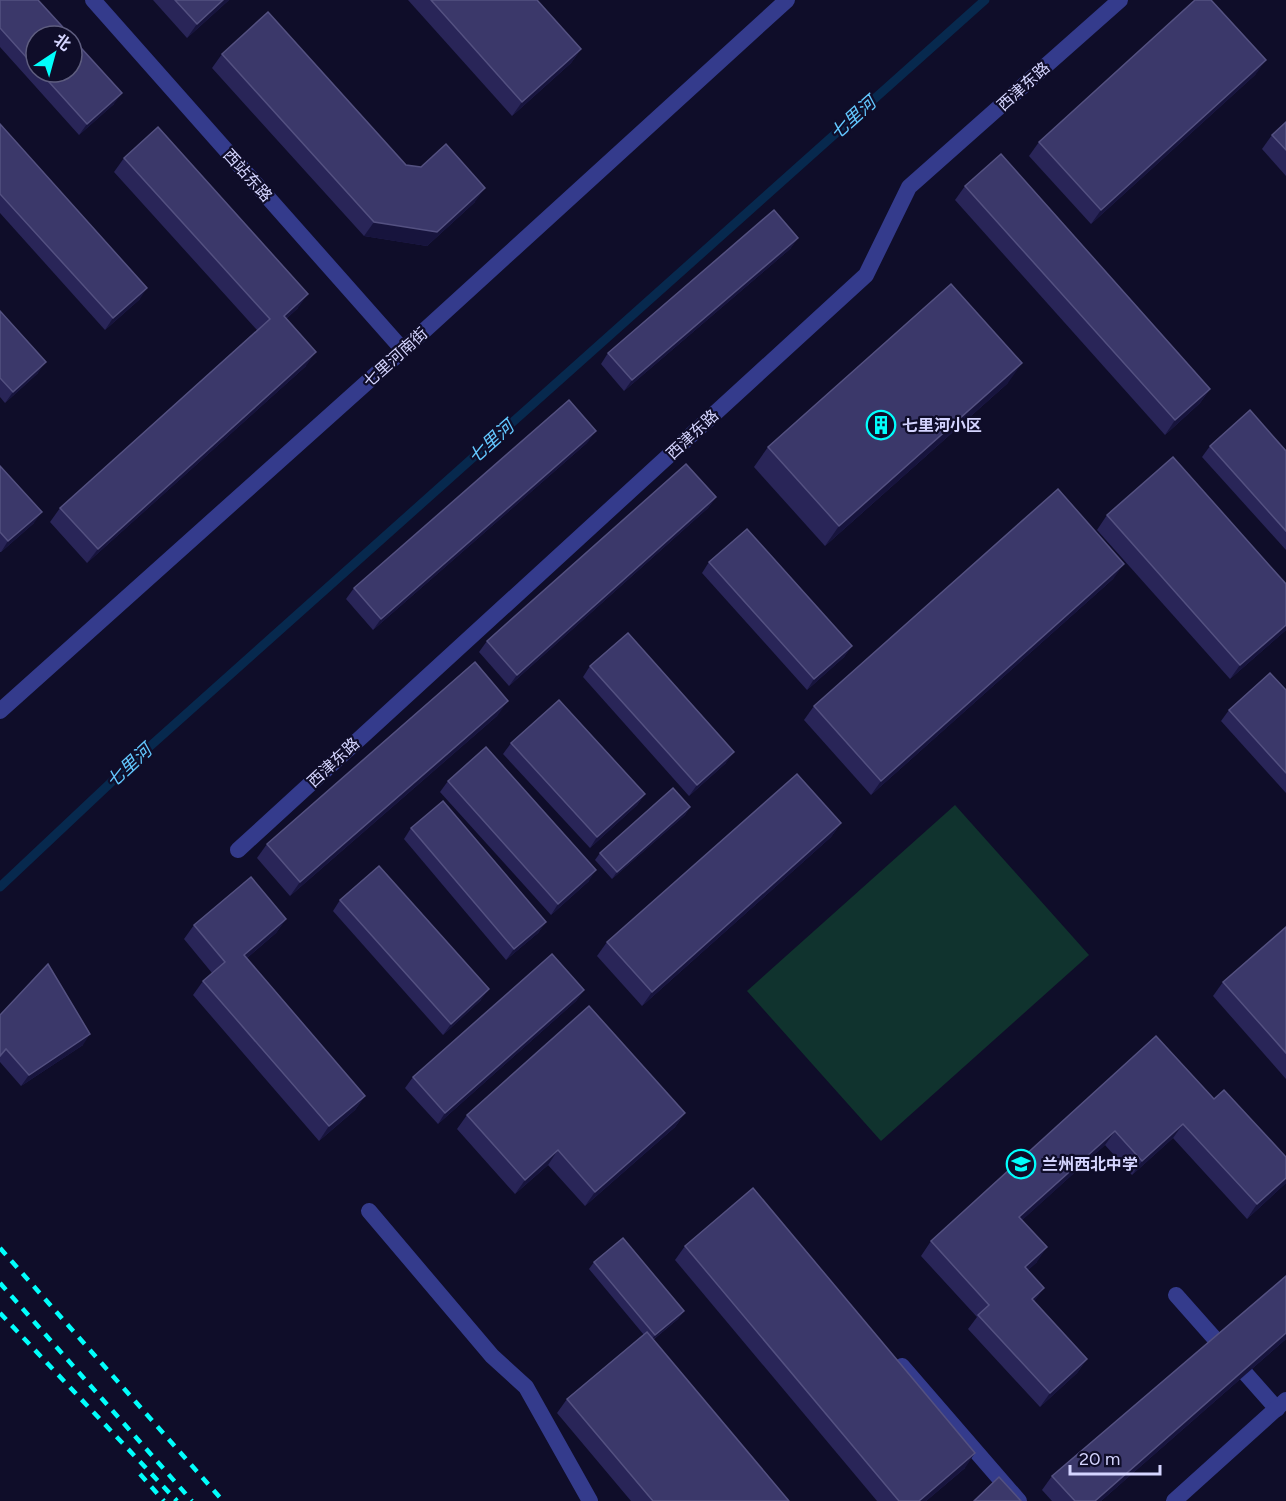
<svg xmlns="http://www.w3.org/2000/svg" width="1286" height="1501" viewBox="0 0 1286 1501" font-family="Figtree,'Noto Sans SC',sans-serif">
<style>
.green{fill:#10332e}
.lines{fill:none;stroke-linecap:round;stroke-linejoin:round}
.stream{stroke:#07294e;stroke-width:9}
.service{stroke:#343b8c;stroke-width:16}
.minor{stroke:#343b8c;stroke-width:16}
.tertiary{stroke:#343b8c;stroke-width:16}
.rail{stroke:#01fffc;stroke-width:4.5;stroke-dasharray:9 8;stroke-linecap:butt}
.wall{fill:#292558}
.shaded-wall{fill:#17143d}
.building{fill:#3b386a;stroke:#545181;stroke-width:1.5}
.labels{text-anchor:middle;stroke-width:4.5;stroke-linejoin:round;paint-order:stroke}
.street-label{font-size:16px;fill:#d5d5ff;stroke:#0f0d29}
.poi-label{font-size:16px;font-weight:bold;fill:#d5d5ff;stroke:#0f0d29;text-anchor:start}
.water-label{font-size:18px;font-style:italic;fill:#63c8ff;stroke:#0f0d29}
</style>
<rect width="100%" height="100%" fill="#0f0d29"/>
<path class="green" d="M955 805 1089 955 881 1141 747 991Z"/>
<g class="lines">
<path class="stream" d="M0 887 138 757 985 0"/>
<g class="service">
<path d="M1176 1295 1277 1409"/>
<path d="M902 1366 1019 1501"/>
</g>
<g class="minor">
<path d="M93 0 403 350"/>
<path d="M238 850 866 275 909 187 1120 0"/>
<path d="M369 1211 492 1356 526 1387 590 1501"/>
<path d="M1174 1501 1286 1400"/>
</g>
<path class="tertiary" d="M0 711 403 350 787 0"/>
<g class="rail">
<path d="M0 1248 223 1501"/>
<path d="M0 1283 192 1501"/>
<path d="M0 1313 177 1501"/>
<path d="M140 1474 164 1501"/>
</g>
</g>
<g class="wall">
<path d="M0 0 36 36V72H72L114 104 79 135 0 47Z"/>
<path d="M153 0H229L187 38Z"/>
<path d="M408 0H537L581 49 571 63 512 116Z"/>
<path d="M222 54 406 165 475 202 427 246 364 236 212 68Z"/>
<path d="M1256 74 1091 224 1029 156 1039 142Z"/>
<path d="M1286 122V176L1262 149 1272 135Z"/>
<path d="M0 124 140 299 105 330 0 213Z"/>
<path d="M124 158 298 308 286 319 306 366 87 563 50 522 60 508 257 330 114 172Z"/>
<path d="M965 186 1210 389 1200 403 1165 435 955 200Z"/>
<path d="M798 238 790 249 624 391 601 364 608 353Z"/>
<path d="M0 311 38 373 5 403 0 397Z"/>
<path d="M1008 383 825 546 754 467 768 447Z"/>
<path d="M588 442 373 630 346 599 354 588Z"/>
<path d="M1210 446 1286 451V550L1202 457Z"/>
<path d="M0 466 34 523 1 552H0Z"/>
<path d="M716 497 708 508 509 686 479 652 487 641Z"/>
<path d="M1107 515 1286 630 1230 679 1097 530Z"/>
<path d="M709 562 852 646 844 657 807 690 702 573Z"/>
<path d="M1114 578 871 795 804 720 814 706Z"/>
<path d="M590 666 726 763 689 796 583 677Z"/>
<path d="M1286 690V793L1221 721 1229 710Z"/>
<path d="M498 715 290 896 257 858 267 844Z"/>
<path d="M511 743 645 794 637 805 590 848 503 754Z"/>
<path d="M448 781 589 881 551 915 440 792Z"/>
<path d="M690 807 685 815 612 879 595 860 600 853Z"/>
<path d="M841 823 831 837 642 1006 597 956 607 942Z"/>
<path d="M411 828 546 922 538 933 506 960 404 839Z"/>
<path d="M340 900 481 1000 443 1035 333 911Z"/>
<path d="M286 919 276 933 247 958 365 1096 355 1110 319 1141 193 995 203 981 212 973 184 939 194 925Z"/>
<path d="M1286 927V1079L1213 996 1223 982Z"/>
<path d="M584 990 576 1001 438 1124 405 1088 413 1077Z"/>
<path d="M0 1015 83 1045 21 1086 0 1062Z"/>
<path d="M1156 1036 1286 1183 1247 1219 1173 1138 1132 1175 1105 1145 1022 1220 1037 1262 1028 1270 1035 1302 1087 1359 1077 1373 1040 1407 968 1329 977 1317 921 1256 931 1241Z"/>
<path d="M685 1113 675 1127 585 1206 548 1165 515 1194 457 1129 467 1115Z"/>
<path d="M685 1246 965 1468 926 1501H877L675 1260Z"/>
<path d="M594 1262 684 1311 678 1319 653 1340 789 1501H631L557 1413 567 1399 644 1335 589 1269Z"/>
<path d="M1286 1276V1339L1101 1501H1052L1042 1490 1052 1476Z"/>
</g>
<g class="shaded-wall">
<path d="M223 0H229L187 38 197 24Z"/>
<path d="M581 49 571 63 512 116 522 102Z"/>
<path d="M1266 60 1256 74 1091 224 1101 210Z"/>
<path d="M122 93 114 104 79 135 87 124Z"/>
<path d="M485 188 475 202 427 246 364 236 374 222Z"/>
<path d="M798 238 790 249 624 391 632 380Z"/>
<path d="M147 288 140 299 105 330 113 318Z"/>
<path d="M308 294 298 308 274 330 284 316Z"/>
<path d="M316 352 306 366 87 563 98 549Z"/>
<path d="M46 362 38 373 5 403 13 392Z"/>
<path d="M1022 363 1008 383 825 546 839 526Z"/>
<path d="M1210 389 1200 403 1165 435 1175 420Z"/>
<path d="M596 431 588 442 373 630 381 619Z"/>
<path d="M716 497 708 508 509 686 517 675Z"/>
<path d="M42 512 34 523 1 552 8 541Z"/>
<path d="M1124 564 1114 578 871 795 881 781Z"/>
<path d="M1286 625V630L1230 679 1240 665Z"/>
<path d="M852 646 844 657 807 690 814 679Z"/>
<path d="M508 701 498 715 290 896 300 882Z"/>
<path d="M734 752 726 763 689 796 697 785Z"/>
<path d="M645 794 637 805 590 848 597 837Z"/>
<path d="M690 807 685 815 612 879 617 872Z"/>
<path d="M841 823 831 837 642 1006 652 992Z"/>
<path d="M596 870 589 881 551 915 558 904Z"/>
<path d="M286 919 276 933 234 969 244 955Z"/>
<path d="M546 922 538 933 506 960 514 949Z"/>
<path d="M489 989 481 1000 443 1035 451 1024Z"/>
<path d="M584 990 576 1001 438 1124 445 1113Z"/>
<path d="M90 1034 83 1045 21 1086 29 1075Z"/>
<path d="M365 1096 355 1110 319 1141 329 1126Z"/>
<path d="M685 1113 675 1127 585 1206 595 1192Z"/>
<path d="M1183 1124 1173 1138 1132 1175 1142 1161Z"/>
<path d="M1115 1131 1105 1145 1009 1232 1019 1217Z"/>
<path d="M558 1150 548 1165 515 1194 525 1180Z"/>
<path d="M1286 1178V1183L1247 1219 1257 1204Z"/>
<path d="M1047 1247 1037 1262 1015 1282 1025 1267Z"/>
<path d="M1044 1288 1034 1302 1032 1299Z"/>
<path d="M684 1311 678 1319 650 1342 655 1335Z"/>
<path d="M1286 1333V1339L1101 1501H1095Z"/>
<path d="M1087 1359 1077 1373 1040 1407 1050 1393Z"/>
<path d="M975 1453 965 1468 926 1501H919Z"/>
</g>
<g class="building">
<path d="M0 0H38L71 36H36V68L0 28Z"/>
<path d="M175 0H223L197 24Z"/>
<path d="M431 0H537L581 49 522 102Z"/>
<path d="M1195 0H1211L1266 60 1101 210 1039 142Z"/>
<path d="M268 12 406 165 421 167 446 144 485 188 437 232 374 222 222 54Z"/>
<path d="M72 38 122 93 87 124 40 72H72Z"/>
<path d="M1286 122V150L1272 135Z"/>
<path d="M0 124 147 288 113 318 0 194Z"/>
<path d="M158 127 308 294 284 316 316 352 98 549 60 508 270 319 124 158Z"/>
<path d="M1001 154 1210 389 1175 420 965 186Z"/>
<path d="M774 210 798 238 632 380 608 353Z"/>
<path d="M951 284 1022 363 839 526 768 447Z"/>
<path d="M0 311 46 362 13 392 0 378Z"/>
<path d="M569 400 596 431 381 619 354 588Z"/>
<path d="M1250 410 1286 451V531L1210 446Z"/>
<path d="M1173 457 1286 584V625L1240 665 1107 515Z"/>
<path d="M686 464 716 497 517 675 487 641Z"/>
<path d="M0 466 42 512 8 541 0 532Z"/>
<path d="M1058 489 1124 564 881 781 814 706Z"/>
<path d="M747 529 852 646 814 679 709 562Z"/>
<path d="M628 633 734 752 697 785 590 666Z"/>
<path d="M475 662 508 701 300 882 267 844Z"/>
<path d="M1270 673 1286 690V773L1229 710Z"/>
<path d="M559 700 645 794 597 837 511 743Z"/>
<path d="M486 747 596 870 558 904 448 781Z"/>
<path d="M797 774 841 823 652 992 607 942Z"/>
<path d="M673 788 690 807 617 872 600 853Z"/>
<path d="M443 801 546 922 514 949 411 828Z"/>
<path d="M379 866 489 989 451 1024 340 900Z"/>
<path d="M251 877 286 919 244 955 365 1096 329 1126 203 981 225 962 194 925Z"/>
<path d="M1286 927V1053L1223 982Z"/>
<path d="M552 954 584 990 445 1113 413 1077Z"/>
<path d="M48 964 90 1034 29 1075 6 1049 0 1056V1015Z"/>
<path d="M589 1006 685 1113 595 1192 558 1150 525 1180 467 1115Z"/>
<path d="M1156 1036 1214 1099 1224 1090 1286 1157V1178L1257 1204 1183 1124 1142 1161 1115 1131 1019 1217 1047 1247 1025 1267 1044 1288 1032 1299 1087 1359 1050 1393 978 1315 989 1305 931 1241Z"/>
<path d="M753 1188 975 1453 919 1501H899L685 1246Z"/>
<path d="M623 1238 684 1311 655 1335 594 1262Z"/>
<path d="M1286 1276V1333L1095 1501H1075L1052 1476Z"/>
<path d="M647 1332 789 1501H653L567 1399Z"/>
<path d="M999 1477 1021 1501H974Z"/>
</g>
<defs>
<g id="building-ring" transform="scale(1.5)"><circle r="9.5" fill="#0f0d29" stroke="#01fffc" stroke-width="1.5"/><path d="M-4-6H4V6H1V3H-1V6H-4ZM-2.5-4.3h1.7v1.8h-1.7ZM.8-4.3h1.7v1.8H.8ZM-2.5-1h1.7V.8h-1.7ZM.8-1h1.7V.8H.8Z" fill="#01fffc"/></g>
<g id="school-ring" transform="scale(1.5)"><circle r="9.5" fill="#0f0d29" stroke="#01fffc" stroke-width="1.5"/><path d="M0-5L7-2L0 1L-7-2ZM-4 1L0 2.5L4 1V4Q0 6-4 4Z" fill="#01fffc"/></g>
</defs>
<g fill-rule="evenodd">
<use href="#building-ring" x="881" y="425"/>
<use href="#school-ring" x="1021" y="1164"/>
</g>
<g class="labels">
<g class="street-label">
<text transform="translate(1023 86) rotate(-42)" y="6">西津东路</text>
<text transform="translate(248 175) rotate(48)" y="6">西站东路</text>
<text transform="translate(395 357) rotate(-42)" y="6">七里河南街</text>
<text transform="translate(692 434) rotate(-43)" y="6">西津东路</text>
<text transform="translate(333 762) rotate(-43)" y="6">西津东路</text>
</g>
<g class="poi-label">
<text x="902" y="431">七里河小区</text>
<text x="1042" y="1170">兰州西北中学</text>
</g>
<g class="water-label">
<text transform="translate(853 118) rotate(-42)" y="6">七里河</text>
<text transform="translate(491 442) rotate(-42)" y="6">七里河</text>
<text transform="translate(129 766) rotate(-43)" y="6">七里河</text>
</g>
</g>
<g transform="translate(54 54) rotate(36)"><circle r="28" fill="#0f0d29" stroke="#5e5d7f" stroke-width="1.5"/>
<path d="M0-4.5L10 22L0 15L-10 22Z" fill="#01fffc"/>
<text y="-9" font-size="16" font-weight="bold" text-anchor="middle" fill="#d5d5ff">北</text>
</g>
<path d="M1070 1465v9h90v-9" fill="none" stroke="#d5d5ff" stroke-width="3"/>
<text x="1079" y="1465" font-size="18" fill="#d5d5ff" stroke="#0f0d29" stroke-width="4.5" paint-order="stroke">20 m</text>
</svg>
